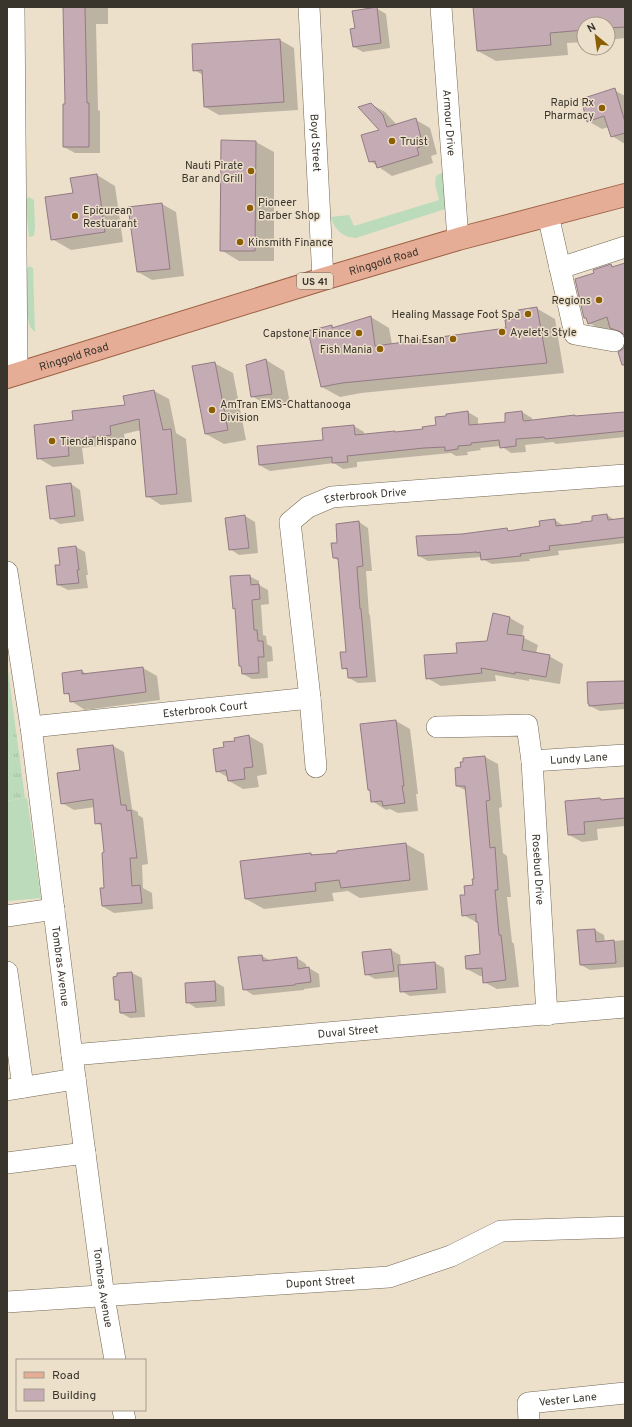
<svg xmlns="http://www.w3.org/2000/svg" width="632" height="1427" viewBox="0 0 632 1427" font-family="Overpass,sans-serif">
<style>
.grass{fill:#bcdbba}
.park{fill:url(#park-tufts)}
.shadow{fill:#0003}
.building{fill:#c4abb4;stroke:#937b84}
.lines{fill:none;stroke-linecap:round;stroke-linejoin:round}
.minor-casing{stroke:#736755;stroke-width:22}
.major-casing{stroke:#9d6043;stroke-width:24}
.minor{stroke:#fff;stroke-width:21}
.major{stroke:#e5ad96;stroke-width:22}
.poi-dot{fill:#8b5e02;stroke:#ede0cb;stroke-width:1.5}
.labels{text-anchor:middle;stroke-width:3;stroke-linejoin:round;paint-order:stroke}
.shield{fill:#ede0cb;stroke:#6f685c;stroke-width:1}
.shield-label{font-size:10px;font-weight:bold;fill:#39342c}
.poi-label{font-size:11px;fill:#39342c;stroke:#ede0cb;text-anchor:end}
.street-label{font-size:11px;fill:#39342c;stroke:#ede0cb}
</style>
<defs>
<pattern id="park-tufts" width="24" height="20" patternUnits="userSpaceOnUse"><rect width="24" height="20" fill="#bcdbba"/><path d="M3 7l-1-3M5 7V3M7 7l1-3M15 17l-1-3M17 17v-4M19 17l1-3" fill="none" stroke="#a2bda0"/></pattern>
</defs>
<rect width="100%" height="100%" fill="#ede0cb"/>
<g class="grass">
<path d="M443 172 449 203 445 209 356 238C341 237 336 230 330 217L349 215 354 226 439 200 435 184 436 176Z"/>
<path d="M29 197 34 200 35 227 34 236 29 237 25 200Z"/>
<path d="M29 266 33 268 35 332 30 327 27 315 26 279V271Z"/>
<path d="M27 798 41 898 7 901V801Z"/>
</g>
<path class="park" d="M7 663 25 798 7 801Z"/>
<g class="shadow">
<path d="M64 7H108V24H96L98 110 100 111V153H75L64 147 66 105Z"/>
<path d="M474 7H625V38L608 40V24H584V42L567 43 568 55 496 61 478 51Z"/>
<path d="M376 8 386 14 390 48 363 52 354 47 356 29Z"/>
<path d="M280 40 294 48 298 110 219 115 205 107 203 75 194 70Z"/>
<path d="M614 90 625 96V144L612 136 609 127 602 129 588 121Z"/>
<path d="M371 104 385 112 396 124 416 120 430 128 437 154 431 156 433 163 392 176 370 161 381 130Z"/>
<path d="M222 141 256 142 274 152V261H239L221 250Z"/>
<path d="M97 175 115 186 123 242 71 250 52 239 74 194Z"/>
<path d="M162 204 176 212 184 276 152 280 138 272Z"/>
<path d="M625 264V335L617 331 607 333 589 323 588 320 585 318 595 274 611 265 615 267Z"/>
<path d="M536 308 555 319 564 373 361 393 340 397 322 387 332 326 335 328 371 317 389 328 392 344 507 329Z"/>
<path d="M266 360 284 371 290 404 270 407 252 396Z"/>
<path d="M214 363 233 373 246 440 224 444 206 434Z"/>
<path d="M154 391 169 399 176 433 186 439 192 502 161 505 147 496 141 430 124 434 125 443 82 448 84 464 53 467 38 458 74 421 126 406Z"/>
<path d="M468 412 478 418V425L506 423 522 412 532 418V421L625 413V437L556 444 553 442 525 445 526 452 511 453 501 446 480 448 481 450 467 452 468 455 456 456 451 453 357 462V467L343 469 334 463 270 471 259 465 324 440 354 426 364 432V435L424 430 437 426Z"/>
<path d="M71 484 80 490 84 521 60 524 51 518Z"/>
<path d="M607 515 615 520 625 519V543L558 551 559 555 529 559 530 561 492 564 482 559V557L428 561 419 556 462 535 507 529 511 532 541 527 555 520 564 526 594 522Z"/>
<path d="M245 516 255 522 258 553 239 555 230 549 226 518Z"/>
<path d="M359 522 368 528 372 571H366L369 614 370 615 376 682 358 683 349 678V671L343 668 347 652 339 561 334 558 338 544Z"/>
<path d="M76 547 85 552 88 575H86L88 588 68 590 58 585 61 565Z"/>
<path d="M249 576 259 581V585L268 590 269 604 261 605 263 635 266 636 267 644 272 647 273 661 267 662 268 678 252 679 243 674 236 609 234 608Z"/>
<path d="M510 618 524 626 522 637 538 645 536 653 549 656 563 664 560 684 529 679V681L495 675 496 681 441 686 427 678 458 654 488 642Z"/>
<path d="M143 668 157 676 160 700 85 710 71 701 70 696 65 693 82 671 87 674Z"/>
<path d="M625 682V709L600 711 590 706V704Z"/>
<path d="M396 721 410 729 418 794H416L418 811 398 813 390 809 386 810 372 801 371 791 368 790 361 725Z"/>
<path d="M249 736 263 744 267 774 257 776 259 787 243 789 229 781V778L217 771 236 741Z"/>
<path d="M113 746 124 752 132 809 138 812V815L143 818 148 864 142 865 143 888 152 893 153 909 114 913 102 906 105 889V853L102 826 96 823 95 807 74 810 62 803 81 770Z"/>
<path d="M485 757 498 764 502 807 499 808 503 853 507 856 511 897H507L512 942 514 944 519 987 497 989 484 982V976H480L467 969 482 955 479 922H476L463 915 466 895 474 886 475 880 467 791 457 786 465 763 464 759Z"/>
<path d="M600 799 603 801 625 799V826L597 829 598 840 582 842 569 835Z"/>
<path d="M406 844 424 854 428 890 360 898 348 891 332 893 334 901 264 909 246 899 311 854 314 856Z"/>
<path d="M595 930 604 935 605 942 625 940V967L590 970 581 965 579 931Z"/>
<path d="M391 950 400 955 401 966 435 963 444 968 446 993 410 996 401 991 400 977 375 979 366 974Z"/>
<path d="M262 956 271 961 297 958 306 964 307 969 309 968 319 974 320 987 304 989V990L253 995 244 989Z"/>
<path d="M132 973 142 978 145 1017 130 1018 121 1013 120 1002 116 999 118 974Z"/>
<path d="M215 982 224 987 225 1006 196 1008 187 1002Z"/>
</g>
<g class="building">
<path d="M63 7H85L87 103H89V147H63V104H65Z"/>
<path d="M377 7 381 43 353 47 350 29 355 28 352 11Z"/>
<path d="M473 7H625V27L608 28V24H584V30L550 33 551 45 477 51Z"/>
<path d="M280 39 284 102 204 107 202 70 193 71 192 44Z"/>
<path d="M615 88 625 122V133L611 137 604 116 587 122 581 99Z"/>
<path d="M371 103 383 115 387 127 416 118 423 146 417 148 419 155 377 168 375 161 369 162 361 135 379 130 358 107Z"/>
<path d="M221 140 256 141 255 251H220Z"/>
<path d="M97 174 105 232 51 240 45 197 73 193 70 178Z"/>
<path d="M162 203 170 269 137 272 128 207Z"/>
<path d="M625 263V336L621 332 610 328 607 317 588 324 586 318H584L575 279 594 273 593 270 611 264 612 267Z"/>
<path d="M537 307 547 363 342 383 321 387 308 331 332 325V328L371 316 375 346 506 328 505 320 520 318 518 310Z"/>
<path d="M625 345V365H622L618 352 623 349Z"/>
<path d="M266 359 272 394 251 397 246 365Z"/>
<path d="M215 362 228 430 205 434 192 366Z"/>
<path d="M154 390 163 430 171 429 177 494 146 497 139 419 110 426 111 435 68 440 69 456 37 459 34 425 73 420 72 411 125 405 123 396Z"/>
<path d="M468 411 469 425 505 422V413L522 411 523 420 524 421 575 415V416L625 412V431L545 439 544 437 516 439V446L500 448 499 440 471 443V445L458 446V449L445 451V447L424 448 347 456 348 462 332 463V457L259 465 257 446 323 440 322 428 354 425 355 435 395 431V432L423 429 422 427 436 425 435 417 446 416V414Z"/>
<path d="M71 483 75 516 50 519 46 486Z"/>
<path d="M607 514 608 520 625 518V537L549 546 550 550 520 554 521 556 481 560 480 552 477 553V552L418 556 416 536 462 534 507 528 508 531 540 526 539 521 555 519 556 526 581 523V522L592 521V516Z"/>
<path d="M245 515 249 548 229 550 225 518Z"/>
<path d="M359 521 363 566 357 567 360 609H361L367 677 348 678 347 668 342 669 340 652H346L338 558H333L331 543H337L336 524Z"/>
<path d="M76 546 79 570H77L79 583 57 585 55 565H60L58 548Z"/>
<path d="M250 575 251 585 259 584 260 599 252 600 254 630H257L258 641H263L264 657H258L259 673 242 674 241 666H239L235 608 233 609 230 576Z"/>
<path d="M493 613 510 617 507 634 524 636 522 650 550 655 546 677 515 672V674L481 668 482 673 426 679 424 655 457 653 456 643 487 641Z"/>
<path d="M143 667 146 692 70 702 69 693 64 694 62 673 82 670V674Z"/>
<path d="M625 681V703L589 706V704H588L587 682Z"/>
<path d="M396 720 404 786H402L405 803 383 806 382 801 371 802 370 790H368L360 724Z"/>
<path d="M249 735 253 767 244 768 245 779 228 781 226 770 216 772 213 749 224 747 223 742 235 741 234 738Z"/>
<path d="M113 745 121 805H126L127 811 131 810 137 858H130L132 886 140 885 142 903 102 906 100 888H104L102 853 104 852 101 823 95 824 93 799 61 804 57 773 80 770 77 749Z"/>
<path d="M485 756 490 800 486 801 490 848 495 847 498 890H495L499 935H501L506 980 483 983 482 968 466 969 465 956 480 954 478 922H476V914L462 916 460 895H465L464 886 473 885 472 879H474L465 786H456L455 768 461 767 460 762H463V758Z"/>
<path d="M600 798 601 800 625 798V818L584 822 585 834 568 835 565 801Z"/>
<path d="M406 843 410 880 341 888 339 880 315 883 316 891 245 899 240 861 311 853V855L337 853V851Z"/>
<path d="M595 929 596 942 614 940 616 963 580 965 577 930Z"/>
<path d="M391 949 394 971 365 975 362 952Z"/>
<path d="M262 955 263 961 297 957 298 969 309 967 311 982 295 984V985L243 990 238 957Z"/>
<path d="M435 962 437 989 400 992 398 965Z"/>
<path d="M132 972 136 1012 120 1013 119 1000H115L113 977 117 976V973Z"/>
<path d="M215 981 216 1001 186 1003 185 983Z"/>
</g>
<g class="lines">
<g class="minor-casing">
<g id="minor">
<path d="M14 7 17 374"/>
<path id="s1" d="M309 7 323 279"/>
<path id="s2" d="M441 7 458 239"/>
<path d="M548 215 575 334 614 341"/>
<path d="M560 268 625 247"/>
<path id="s3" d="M7 572 31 727 72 1055 104 1297 115 1360"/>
<path id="s4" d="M31 727 310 698"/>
<path id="s5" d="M437 727 527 725 532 761 547 1015"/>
<path id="s6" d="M532 761 625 755"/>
<path id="s7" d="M316 767 310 698 290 522 308 507 332 497 625 475"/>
<path d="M7 916 54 909"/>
<path d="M7 972 23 1087"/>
<path id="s8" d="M72 1055 625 1007"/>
<path d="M7 1090 75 1079"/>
<path d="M7 1163 85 1153"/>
<path id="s9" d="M7 1302 389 1277 451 1256 501 1231 625 1227"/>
<path d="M123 1410 125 1420"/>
<path id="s10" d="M529 1420 528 1403 625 1393"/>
</g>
</g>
<g class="major-casing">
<g id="major">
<path id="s11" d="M7 377 323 279 458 239 625 195"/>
</g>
</g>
<use href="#minor" class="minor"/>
<use href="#major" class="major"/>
</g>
<g class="poi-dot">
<circle cx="602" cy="108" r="4"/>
<circle cx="392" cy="141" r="4"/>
<circle cx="251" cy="171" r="4"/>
<circle cx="250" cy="208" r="4"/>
<circle cx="75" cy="216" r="4"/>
<circle cx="240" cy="242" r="4"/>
<circle cx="599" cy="300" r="4"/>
<circle cx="528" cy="314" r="4"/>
<circle cx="502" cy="332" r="4"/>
<circle cx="359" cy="333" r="4"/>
<circle cx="453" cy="339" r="4"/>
<circle cx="380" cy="349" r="4"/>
<circle cx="212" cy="410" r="4"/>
<circle cx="52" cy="441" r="4"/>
</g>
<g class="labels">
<rect class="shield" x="297" y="273" width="36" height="16" rx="3"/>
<g class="shield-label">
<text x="315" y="285">US 41</text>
</g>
<g class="poi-label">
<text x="594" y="106">Rapid Rx<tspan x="594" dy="13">Pharmacy</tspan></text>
<text x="400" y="145" text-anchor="start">Truist</text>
<text x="243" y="169">Nauti Pirate<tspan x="243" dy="13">Bar and Grill</tspan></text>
<text x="258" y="206" text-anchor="start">Pioneer<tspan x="258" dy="13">Barber Shop</tspan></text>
<text x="83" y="214" text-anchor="start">Epicurean<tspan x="83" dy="13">Restuarant</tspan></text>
<text x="248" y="246" text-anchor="start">Kinsmith Finance</text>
<text x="591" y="304">Regions</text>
<text x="520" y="318">Healing Massage Foot Spa</text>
<text x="510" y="336" text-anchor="start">Ayelet's Style</text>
<text x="351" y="337">Capstone Finance</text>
<text x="445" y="343">Thai Esan</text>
<text x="372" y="353">Fish Mania</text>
<text x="220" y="408" text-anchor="start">AmTran EMS-Chattanooga<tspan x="220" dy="13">Division</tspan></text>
<text x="60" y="445" text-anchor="start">Tienda Hispano</text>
</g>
<g class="street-label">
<text dy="4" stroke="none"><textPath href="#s2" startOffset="116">Armour Drive</textPath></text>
<text dy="4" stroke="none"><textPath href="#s1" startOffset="136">Boyd Street</textPath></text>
<text dy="4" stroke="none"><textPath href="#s11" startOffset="394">Ringgold Road</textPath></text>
<text dy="4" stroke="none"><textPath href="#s11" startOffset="70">Ringgold Road</textPath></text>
<text dy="4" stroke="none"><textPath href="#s7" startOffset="329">Esterbrook Drive</textPath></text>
<text dy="4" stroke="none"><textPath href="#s4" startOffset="175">Esterbrook Court</textPath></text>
<text dy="4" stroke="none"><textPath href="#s6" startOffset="47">Lundy Lane</textPath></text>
<text dy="4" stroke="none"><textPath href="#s5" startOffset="235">Rosebud Drive</textPath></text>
<text dy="4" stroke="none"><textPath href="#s3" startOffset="398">Tombras Avenue</textPath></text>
<text dy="4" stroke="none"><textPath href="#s8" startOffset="277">Duval Street</textPath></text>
<text dy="4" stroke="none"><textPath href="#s9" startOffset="314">Dupont Street</textPath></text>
<text dy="4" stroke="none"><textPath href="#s3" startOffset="722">Tombras Avenue</textPath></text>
<text dy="4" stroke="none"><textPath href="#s10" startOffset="57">Vester Lane</textPath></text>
</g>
</g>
<rect width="632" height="1427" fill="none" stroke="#39342c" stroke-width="16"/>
<rect x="16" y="1359" width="130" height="52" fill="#ede0cb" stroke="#a59b8b"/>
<rect x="24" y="1372" width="20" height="6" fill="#e5ad96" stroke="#a59b8b"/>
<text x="52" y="1379" font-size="12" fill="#39342c">Road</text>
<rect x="24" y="1389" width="20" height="12" fill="#c4abb4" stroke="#a59b8b"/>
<text x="52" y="1399" font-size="12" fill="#39342c">Building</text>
<g transform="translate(596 36) rotate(331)"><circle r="19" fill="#ede0cb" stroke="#a59b8b"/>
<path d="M0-3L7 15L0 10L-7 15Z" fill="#8b5e02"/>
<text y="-6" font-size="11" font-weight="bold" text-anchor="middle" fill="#39342c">N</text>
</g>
</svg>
